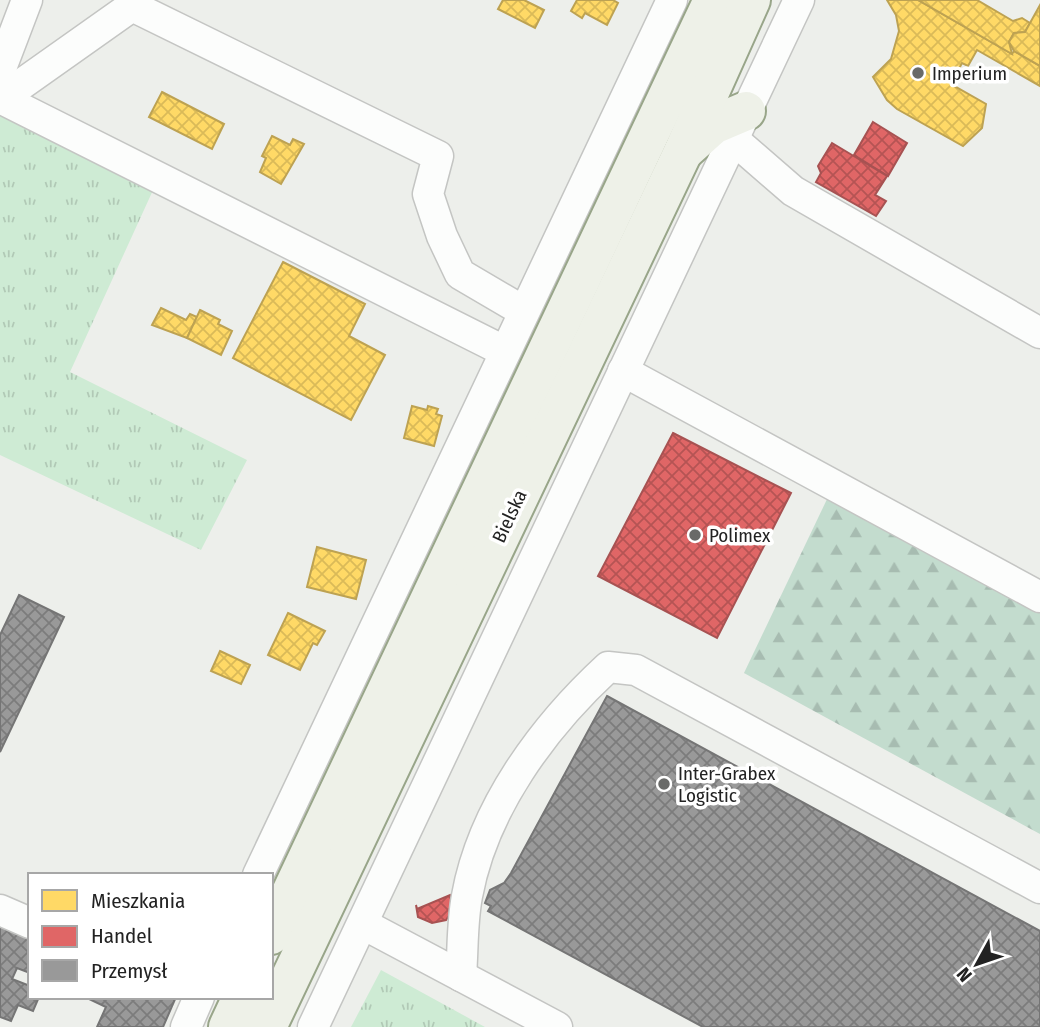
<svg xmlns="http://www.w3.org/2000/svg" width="1040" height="1027" viewBox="0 0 1040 1027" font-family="'Fira Sans Condensed',sans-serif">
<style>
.grass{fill:url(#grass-tufts)}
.forest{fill:url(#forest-firs)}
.homes{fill:url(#homes-cross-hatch);stroke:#bda252;stroke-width:2}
.shops{fill:url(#shops-cross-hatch);stroke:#a75252;stroke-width:2}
.industry{fill:url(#industry-cross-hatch);stroke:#757575;stroke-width:2}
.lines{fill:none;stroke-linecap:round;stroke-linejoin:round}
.minor-casing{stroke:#c4c5c3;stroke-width:33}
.major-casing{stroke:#98a589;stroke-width:42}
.minor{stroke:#fcfdfc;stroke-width:30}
.major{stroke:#eef1e8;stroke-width:38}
.poi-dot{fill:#696a68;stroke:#fff;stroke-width:2.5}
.labels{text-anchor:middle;stroke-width:7;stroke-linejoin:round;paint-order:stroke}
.poi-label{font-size:19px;fill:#222;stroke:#fff;text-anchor:start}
.street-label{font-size:19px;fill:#222;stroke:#fff}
</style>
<defs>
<pattern id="grass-tufts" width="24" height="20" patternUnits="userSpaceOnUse" patternTransform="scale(1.75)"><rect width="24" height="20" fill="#ceebd4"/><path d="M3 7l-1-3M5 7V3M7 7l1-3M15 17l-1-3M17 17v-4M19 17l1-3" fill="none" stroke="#b1c9b6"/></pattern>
<pattern id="forest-firs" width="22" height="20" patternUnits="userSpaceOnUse" patternTransform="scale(1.75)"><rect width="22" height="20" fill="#c3dcce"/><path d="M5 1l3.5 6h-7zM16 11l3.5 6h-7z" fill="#a7bcb1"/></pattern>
<pattern id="homes-cross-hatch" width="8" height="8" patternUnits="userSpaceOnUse" patternTransform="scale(1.75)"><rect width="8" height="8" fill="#ffd966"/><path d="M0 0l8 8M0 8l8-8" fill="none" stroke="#daba58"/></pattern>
<pattern id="shops-cross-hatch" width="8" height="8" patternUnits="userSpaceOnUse" patternTransform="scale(1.75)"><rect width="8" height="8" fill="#e06666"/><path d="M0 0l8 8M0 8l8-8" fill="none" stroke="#b55454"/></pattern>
<pattern id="industry-cross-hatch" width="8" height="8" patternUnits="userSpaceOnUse" patternTransform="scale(1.75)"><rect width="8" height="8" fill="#999"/><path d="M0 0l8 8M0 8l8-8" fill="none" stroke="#7c7c7c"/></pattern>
</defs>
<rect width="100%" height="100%" fill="#edefeb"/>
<g class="grass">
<path d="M0 116 154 188 70 372 247 460 201 550 0 455Z"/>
<path d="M381 970 485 1027H351Z"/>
</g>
<path class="forest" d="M829 495 1040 609V834L744 673Z"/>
<g class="homes">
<path d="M503 0H524L544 10 535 28 498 9Z"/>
<path d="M577 0H613L618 3 607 25 585 13 582 18 571 11Z"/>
<path d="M887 0H918L1012 54 1014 51 1040 66V86L977 50 968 66 962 63 951 84 986 104 982 128 963 146 897 109 887 100 873 77 891 59 899 31 896 15Z"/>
<path d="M918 0H977L1013 21 1022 18 1030 23 1025 32 1014 33 1009 42 1012 54Z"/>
<path d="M1040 5V66L1014 51 1009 42 1014 33 1025 32Z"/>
<path d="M162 92 224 124 212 149 149 117Z"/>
<path d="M272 136 290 145 293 139 304 144 281 184 260 172 266 158 262 156Z"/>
<path d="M283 262 365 304 349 336 385 355 351 420 233 358Z"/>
<path d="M161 308 186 320 190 314 197 317 187 338 152 325Z"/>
<path d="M200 310 220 320 218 324 232 331 221 355 187 338Z"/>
<path d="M412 406 427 410 428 406 438 409 436 414 442 416 434 446 404 438Z"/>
<path d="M317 547 366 560 356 599 307 587Z"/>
<path d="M288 613 325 631 317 645 313 643 300 670 268 655Z"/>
<path d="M220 651 250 665 241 684 211 671Z"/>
</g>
<g class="shops">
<path d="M873 122 907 143 888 176 854 155Z"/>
<path d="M832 143 887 176 875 195 886 201 876 216 816 182 821 173 818 166Z"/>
<path d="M673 433 791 493 717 638 598 576Z"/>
<path d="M450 895 455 907 446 920 432 923 418 917 416 905 417 909Z"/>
</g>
<g class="industry">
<path d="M19 595 64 617 0 752V635Z"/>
<path d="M607 696 1040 931V1027H703L488 911 491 906 485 903 490 890 504 883 511 873Z"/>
<path d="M0 919 30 932V973L17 968 12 979 30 986V997H39L33 1011 18 1005 11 1021 0 1017Z"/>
<path d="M85 997H176L163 1027H97L106 1007Z"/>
</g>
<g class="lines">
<g class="minor-casing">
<g id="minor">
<path d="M0 71 27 0"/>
<path d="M0 98 504 351"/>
<path d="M2 98 132 6 438 156 428 194 442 236 460 274 523 311"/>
<path d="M733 139 793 191 1040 333"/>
<path d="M623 371 1040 597"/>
<path d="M258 875 672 0"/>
<path d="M0 910 30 923"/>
<path d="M363 924 557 1027"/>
<path d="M461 976C463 950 462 922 467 896 483 808 543 727 608 667L636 670 1040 888"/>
<path d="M186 1027 199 997"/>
<path d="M313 1027 799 0"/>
</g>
</g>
<g class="major-casing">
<g id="major">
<path d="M684 151 713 125 746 111"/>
<path d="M271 935 713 0"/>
<path d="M228 1027 242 997"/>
<path d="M267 1027 683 152 751 0"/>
</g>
</g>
<use href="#minor" class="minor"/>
<use href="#major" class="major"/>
</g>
<g class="poi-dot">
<circle cx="918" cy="73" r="7"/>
<circle cx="695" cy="535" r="7"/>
<circle cx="664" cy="784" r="7"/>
</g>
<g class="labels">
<g class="poi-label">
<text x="932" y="80">Imperium</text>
<text x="709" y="542">Polimex</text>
<text x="678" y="780">Inter-Grabex<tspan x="678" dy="22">Logistic</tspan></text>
</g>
<g class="street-label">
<text transform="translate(509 516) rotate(-65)" y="7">Bielska</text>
</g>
</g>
<rect x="28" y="873" width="245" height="126" fill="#ffffff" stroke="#a7a7a7" stroke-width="2"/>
<rect x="42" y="890" width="35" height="21" fill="#ffd966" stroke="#a7a7a7" stroke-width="2"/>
<text x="91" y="908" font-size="21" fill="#222222">Mieszkania</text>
<rect x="42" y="926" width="35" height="21" fill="#e06666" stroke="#a7a7a7" stroke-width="2"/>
<text x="91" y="943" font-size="21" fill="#222222">Handel</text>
<rect x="42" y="960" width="35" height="21" fill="#999999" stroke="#a7a7a7" stroke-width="2"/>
<text x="91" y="978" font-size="21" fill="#222222">Przemysł</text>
<g transform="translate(977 964) rotate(230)" stroke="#ffffff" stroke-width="5" paint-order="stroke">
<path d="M0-5L12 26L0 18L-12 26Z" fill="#222222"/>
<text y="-10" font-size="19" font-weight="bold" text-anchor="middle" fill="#222222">N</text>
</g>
</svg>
